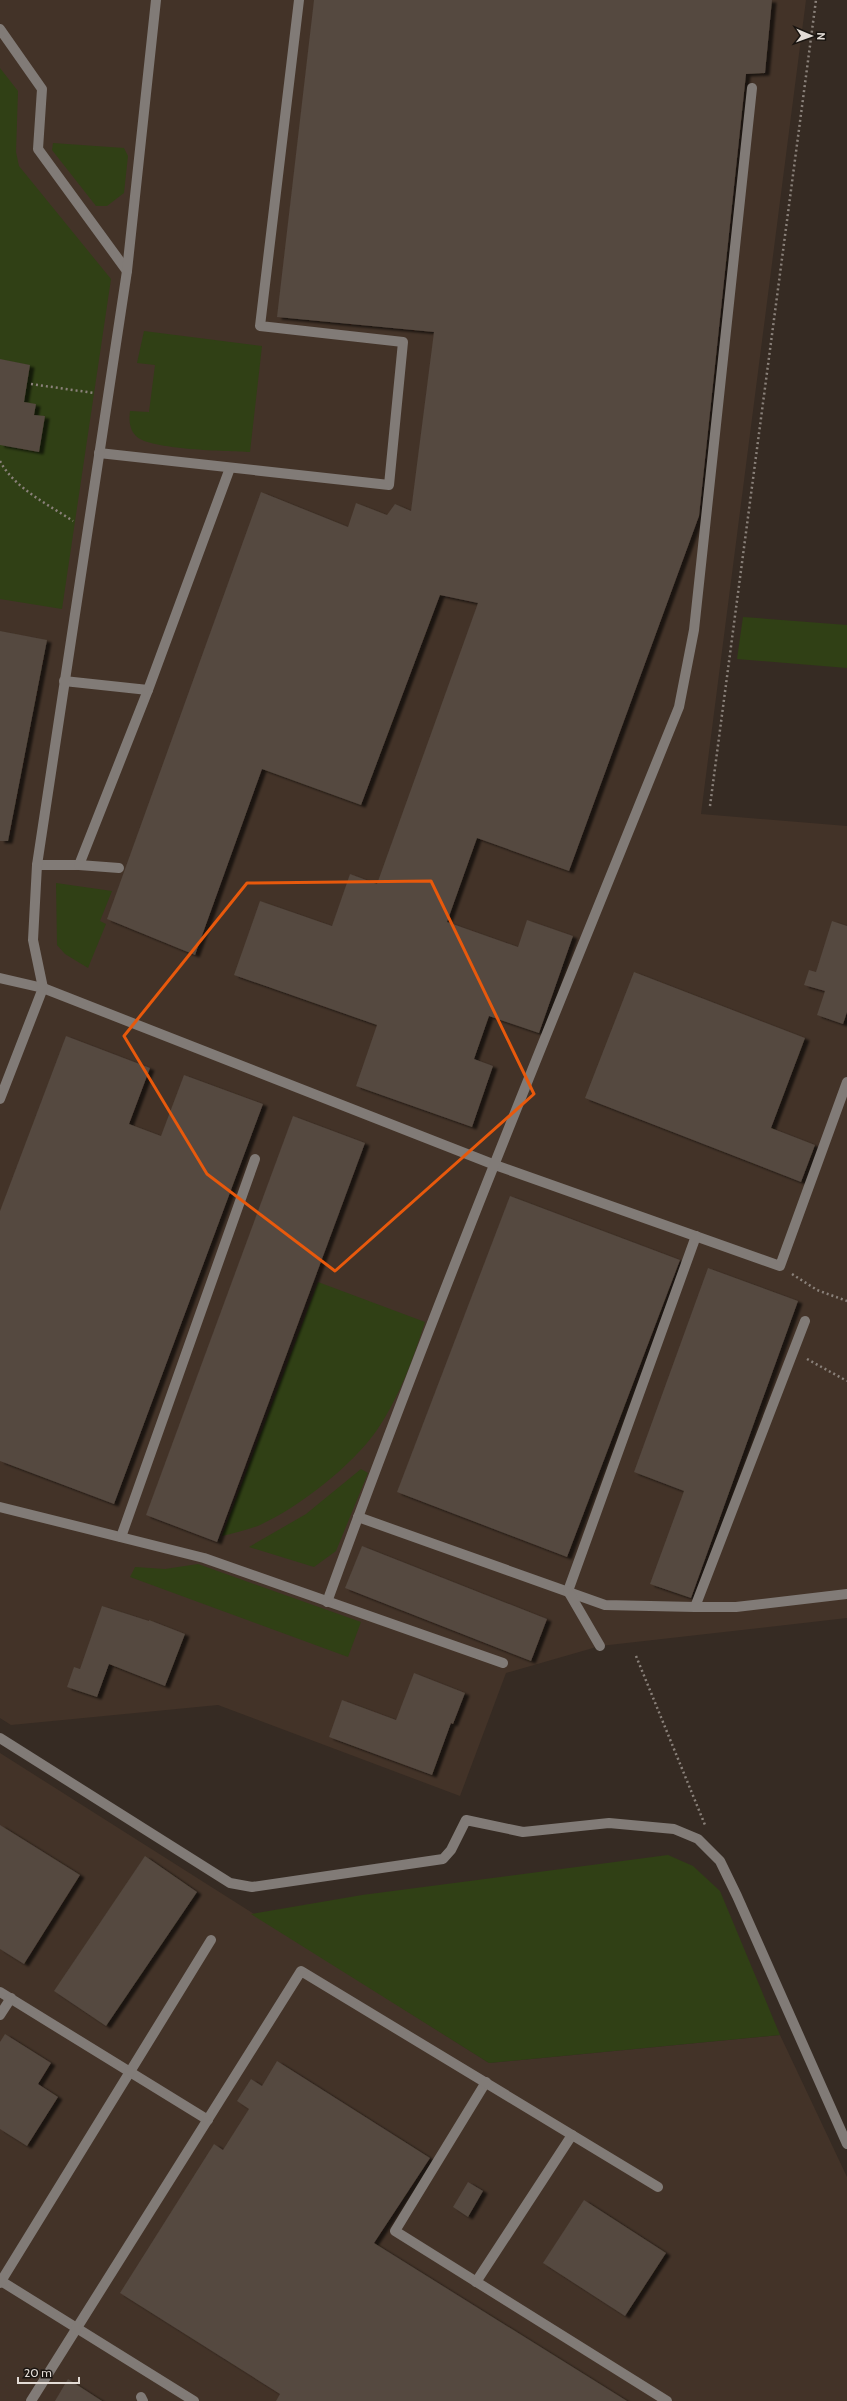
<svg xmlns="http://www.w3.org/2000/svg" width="847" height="2401" viewBox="0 0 847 2401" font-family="Cabin,sans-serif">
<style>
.built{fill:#433328}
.green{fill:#304015}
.building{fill:#54483f;filter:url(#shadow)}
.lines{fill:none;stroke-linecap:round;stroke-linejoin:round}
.path{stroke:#8a817a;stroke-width:2.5;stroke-dasharray:2 3;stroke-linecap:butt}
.minor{stroke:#817b77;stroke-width:10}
.marked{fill:none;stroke:#e8590c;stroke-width:3;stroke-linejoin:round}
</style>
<defs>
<filter id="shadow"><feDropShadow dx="4.5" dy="2.5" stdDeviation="1" flood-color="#0009"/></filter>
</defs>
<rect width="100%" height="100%" fill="#362b23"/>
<g class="built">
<path d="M0 0H806L701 814 847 826V1618L600 1646 506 1673 460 1796 218 1705 11 1725 0 1718Z"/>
<path d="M0 1753 489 2063 780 2035 847 2177V2401H0Z"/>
</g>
<g class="green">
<path d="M0 68 18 91 16 152 19 166 111 279 62 609 0 599Z"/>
<path d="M53 143 124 148 128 156 124 193 107 206H96L52 150Z"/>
<path d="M144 331 262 346 250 452C229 451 149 450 136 436 129 429 129 420 130 411L149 412 155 365 137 363Z"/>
<path d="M743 617 847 625V668L737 659Z"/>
<path d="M56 883 112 891 100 921 106 924 88 968 65 954 57 945Z"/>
<path d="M318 1282 425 1322C413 1359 399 1398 377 1430 352 1466 299 1507 260 1525 248 1530 234 1533 222 1536Z"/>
<path d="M361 1469 368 1473 336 1551 314 1567 249 1547 306 1514Z"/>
<path d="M198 1564 361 1622 348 1657 130 1577 135 1567 165 1569Z"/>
<path d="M668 1855 693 1866 720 1891 780 2035 489 2063 251 1914 362 1895Z"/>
</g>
<g class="building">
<path d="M314 0H772L765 73 746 74 699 516 569 871 477 838 447 922 518 947 527 920 573 936 539 1033 489 1016 474 1059 493 1066 472 1127 356 1086 377 1025 234 975 260 901 332 926 350 874 377 884 478 603 440 595 361 805 262 769 195 955 107 919 261 492 348 527 356 503 387 515 395 504 411 511 434 332 277 317Z"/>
<path d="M0 359 30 365 24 402 36 404 34 415 45 416 39 452 0 445Z"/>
<path d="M0 631 47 640 8 841H0Z"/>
<path d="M832 921 847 926V1012L843 1024 817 1015 825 991 804 985 809 970 816 972Z"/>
<path d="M634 972 805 1038 771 1128 815 1145 801 1182 585 1098Z"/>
<path d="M66 1036 150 1068 129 1124 161 1136 184 1075 263 1104 114 1504 0 1461V1211Z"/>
<path d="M293 1116 365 1143 217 1542 146 1515Z"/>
<path d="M510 1196 680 1260 567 1557 397 1492Z"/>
<path d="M708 1268 798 1301 691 1598 650 1584 684 1491 634 1472Z"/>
<path d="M362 1546 547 1619 531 1661 345 1588Z"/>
<path d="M102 1606 149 1621V1620L185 1634 165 1686 109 1664 97 1697 67 1687 74 1667 80 1669Z"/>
<path d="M414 1673 465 1693 453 1724 451 1723 432 1775 329 1737 342 1700 396 1720Z"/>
<path d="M0 1825 80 1875 24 1964 0 1949Z"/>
<path d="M145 1856 197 1892 106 2026 54 1991Z"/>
<path d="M5 2034 51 2063 38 2084 58 2097 27 2146 0 2129V2042Z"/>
<path d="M277 2061 430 2158 374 2243 627 2401H276L280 2394 120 2293 214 2144 223 2150 249 2109 237 2101 251 2079 262 2086Z"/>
<path d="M468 2182 483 2191 468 2217 453 2207Z"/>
<path d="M584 2200 666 2253 625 2316 543 2263Z"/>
<path d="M68 2379 102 2401H55Z"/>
</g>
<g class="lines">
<g class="path">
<path d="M31 384 94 393"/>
<path d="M0 461C14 488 49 505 73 521"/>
<path d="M710 806 816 0"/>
<path d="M792 1274 817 1290 847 1301"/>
<path d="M807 1359 847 1381"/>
<path d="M636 1656 705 1825"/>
</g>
<g class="minor">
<path d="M0 29 42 89 38 149 127 271"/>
<path d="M99 453 389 485 403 342 260 326 299 0"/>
<path d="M64 681 148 690"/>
<path d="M37 865H79L148 690 230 468"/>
<path d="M79 865 119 868"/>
<path d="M0 978 43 988 495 1165 780 1266 847 1082"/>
<path d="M0 1099 43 988 33 940 37 865 127 271 156 0"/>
<path d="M0 1507 204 1558 503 1663"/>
<path d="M358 1517 605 1605 695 1607 805 1321"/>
<path d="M121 1537 255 1159"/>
<path d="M568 1591 696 1236"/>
<path d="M568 1591 600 1646"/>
<path d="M327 1602C436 1301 559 1004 679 707L694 630 752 88"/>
<path d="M695 1607H736L847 1594"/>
<path d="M0 1738 230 1883 252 1887 443 1859 451 1850 466 1820 523 1832 609 1823 674 1829 698 1839 720 1861 737 1896 847 2144"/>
<path d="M0 1992 208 2120"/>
<path d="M0 2015 11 1998"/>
<path d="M486 2082 395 2231 667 2401"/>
<path d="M1 2281 194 2401"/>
<path d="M476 2282 572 2135"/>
<path d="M0 2283 211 1940"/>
<path d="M141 2397 143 2401"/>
<path d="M31 2401 301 1971 658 2187"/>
</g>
</g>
<path class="marked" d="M431 881 534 1094 335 1271 207 1174 124 1036 247 883Z"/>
<g transform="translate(811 36) rotate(92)" stroke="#1a1511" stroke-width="3" paint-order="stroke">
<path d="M0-3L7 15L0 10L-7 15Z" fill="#e3dcd6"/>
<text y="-6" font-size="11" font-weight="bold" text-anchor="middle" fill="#e3dcd6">N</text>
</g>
<path d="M18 2377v6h61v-6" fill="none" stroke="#e3dcd6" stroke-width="2"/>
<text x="24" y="2377" font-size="12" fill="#e3dcd6" stroke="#1a1511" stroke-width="3" paint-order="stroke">20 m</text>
</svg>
